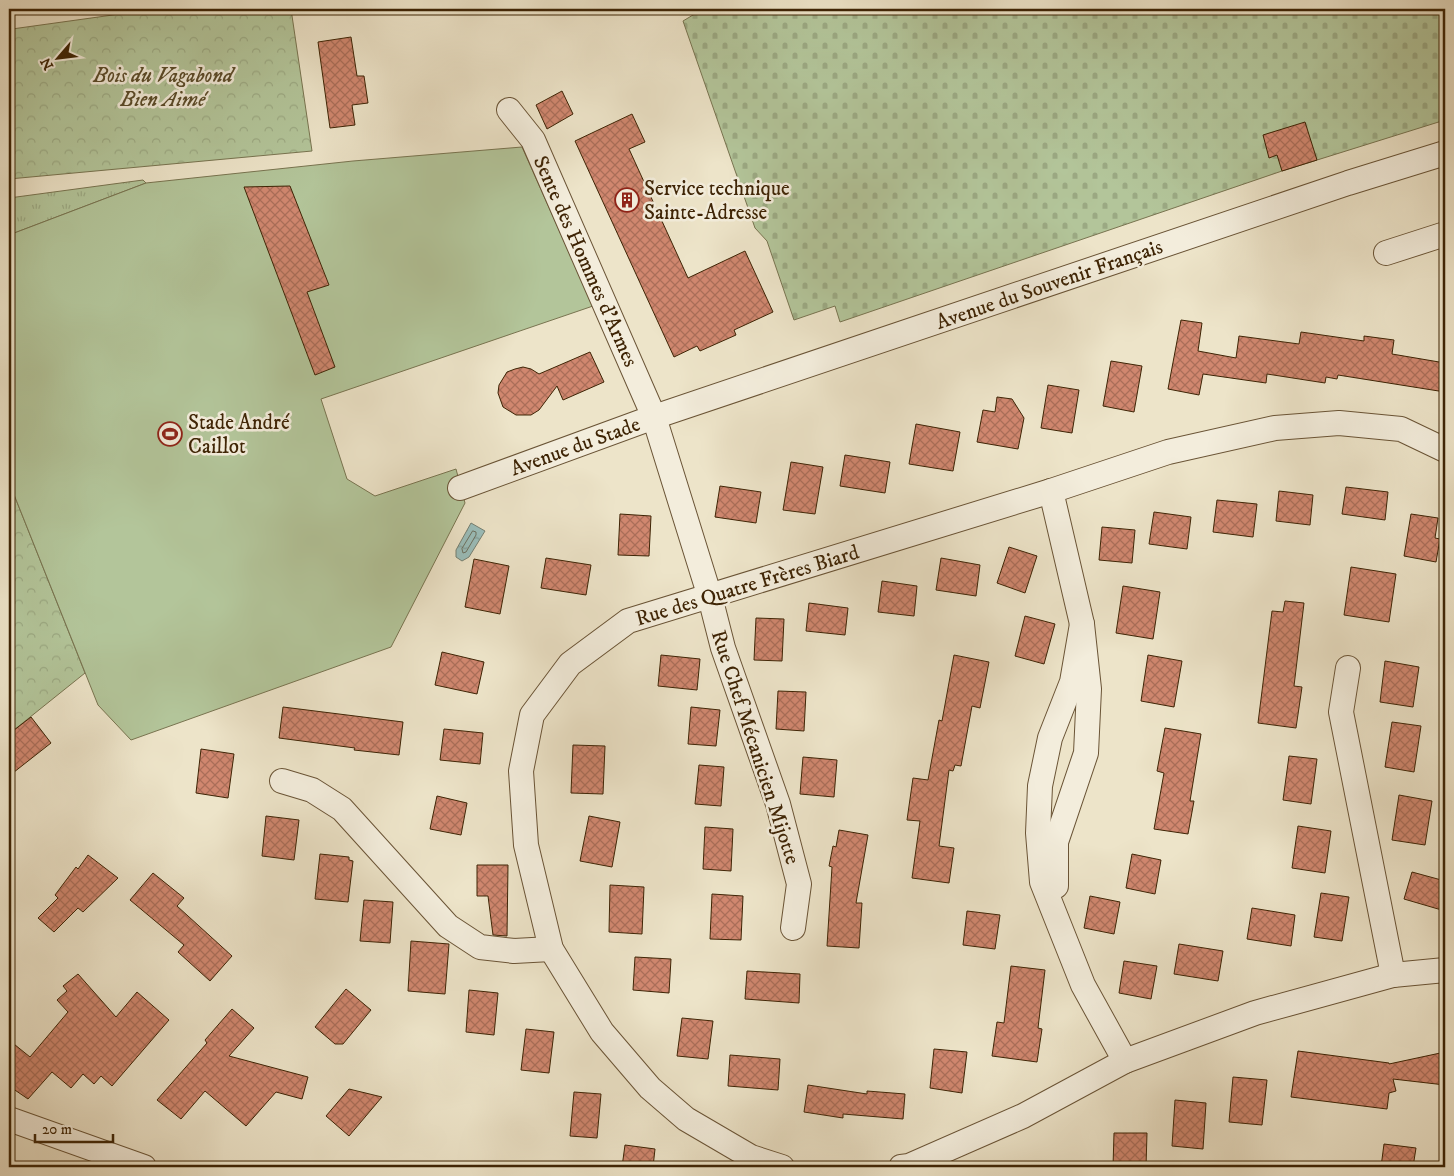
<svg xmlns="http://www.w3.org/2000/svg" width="1454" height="1176" viewBox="0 0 1454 1176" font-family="'IM FELL DW Pica',serif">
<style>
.grass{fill:url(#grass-tufts);stroke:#787450}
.forest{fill:url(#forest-crowns);stroke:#787450}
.cemetery{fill:url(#cemetery-stones);stroke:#787450}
.pitch{fill:#b3c59a;stroke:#787450}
.water{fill:url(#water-ripples);stroke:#758072}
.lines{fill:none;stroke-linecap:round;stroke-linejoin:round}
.shore{stroke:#6c7160;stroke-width:1}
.building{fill:url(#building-cross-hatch);stroke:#3e2405}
.minor-casing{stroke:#6a5436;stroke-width:26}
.minor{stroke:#f3eddc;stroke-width:24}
.labels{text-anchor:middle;stroke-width:5;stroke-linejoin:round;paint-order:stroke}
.park-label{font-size:21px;font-style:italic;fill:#5b4c2a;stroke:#f3eddc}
.poi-label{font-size:21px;fill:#3e2405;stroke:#f3eddc;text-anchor:start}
.street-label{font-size:21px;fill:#3e2405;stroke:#f3eddc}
</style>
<defs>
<pattern id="grass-tufts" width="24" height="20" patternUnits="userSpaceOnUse" patternTransform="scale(1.25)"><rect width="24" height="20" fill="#b3c59a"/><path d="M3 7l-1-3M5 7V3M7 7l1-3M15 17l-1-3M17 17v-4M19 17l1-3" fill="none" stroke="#9ba983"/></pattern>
<pattern id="forest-crowns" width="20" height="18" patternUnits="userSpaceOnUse" patternTransform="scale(1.25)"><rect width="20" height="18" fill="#b3c59a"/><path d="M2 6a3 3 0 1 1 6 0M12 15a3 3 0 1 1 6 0" fill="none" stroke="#9ba983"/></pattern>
<pattern id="cemetery-stones" width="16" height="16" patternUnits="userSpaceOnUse" patternTransform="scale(1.25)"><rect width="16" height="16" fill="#b3c59a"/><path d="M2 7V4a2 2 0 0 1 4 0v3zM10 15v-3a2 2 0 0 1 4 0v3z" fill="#9ba983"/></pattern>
<pattern id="water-ripples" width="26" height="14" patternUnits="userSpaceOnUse" patternTransform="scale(1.25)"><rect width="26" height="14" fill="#9abebb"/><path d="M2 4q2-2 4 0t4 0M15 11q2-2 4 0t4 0" fill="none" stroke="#7f9a96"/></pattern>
<pattern id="building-cross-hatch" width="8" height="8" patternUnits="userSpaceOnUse" patternTransform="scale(1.25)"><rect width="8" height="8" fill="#d0876f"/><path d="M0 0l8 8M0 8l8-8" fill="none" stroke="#aa6e59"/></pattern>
</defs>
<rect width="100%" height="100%" fill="#ede4c9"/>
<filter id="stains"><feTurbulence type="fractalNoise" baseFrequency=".004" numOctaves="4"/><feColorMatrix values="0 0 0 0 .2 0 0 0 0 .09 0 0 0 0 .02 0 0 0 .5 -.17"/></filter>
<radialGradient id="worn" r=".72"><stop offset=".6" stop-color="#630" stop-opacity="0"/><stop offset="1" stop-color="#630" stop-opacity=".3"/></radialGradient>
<path class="grass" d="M143 180 146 183 9 235V198Z"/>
<g class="forest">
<path d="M156 9H291L312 151 9 179V21L12 29Z"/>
<path d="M9 482 85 673 9 734Z"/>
</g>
<path class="cemetery" d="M703 9H1445V120L1282 171 840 322 835 306 794 320 767 241 755 228 683 21Z"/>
<path class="pitch" d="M522 147 593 306 321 399 347 479 375 496 456 469 465 503 391 647 131 740 98 705 9 482V235L146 183 353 161Z"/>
<path class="water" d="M471 523 485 531 469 557 462 561 456 557V550Z"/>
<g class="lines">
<path class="shore" d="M473 531 476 532V535L466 552 463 553 462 549Z"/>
</g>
<g class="building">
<path d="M351 37 357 76H364L368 103 352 105 355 125 330 128 318 42Z"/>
<path d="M562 91 573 114 547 129 536 105Z"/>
<path d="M632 114 645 142 629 149 688 278 745 251 773 312 734 330 736 335 700 351 697 346 674 357 575 141Z"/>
<path d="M1305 122 1317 160 1282 171 1277 155 1269 158 1263 135Z"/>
<path d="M290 186 329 285 307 292 335 367 315 375 244 187Z"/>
<path d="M1181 320 1202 323 1198 351 1236 358 1239 336 1299 344 1301 332 1364 341V336L1394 340 1392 354 1445 363V392L1338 375 1337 379 1326 377 1325 383 1267 374 1266 383 1203 374 1199 395 1168 389Z"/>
<path d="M590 352 604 382 563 400 557 386 539 410 531 415H516L503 407 498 393 499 385 507 372 515 369 523 367 531 369 539 374Z"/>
<path d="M1111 361 1142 366 1134 412 1103 406Z"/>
<path d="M1048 385 1079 390 1072 433 1041 428Z"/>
<path d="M997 397 1012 399 1024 418 1018 449 977 442 983 410 995 412Z"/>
<path d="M916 424 960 432 953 471 909 464Z"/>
<path d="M845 455 890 462 885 493 840 486Z"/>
<path d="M791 462 823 467 815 514 783 510Z"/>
<path d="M720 486 761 492 756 523 715 517Z"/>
<path d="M1346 487 1388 492 1385 520 1342 514Z"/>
<path d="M1279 491 1313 495 1310 525 1276 521Z"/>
<path d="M1217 500 1257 504 1253 537 1213 532Z"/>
<path d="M1154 512 1191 517 1187 549 1149 544Z"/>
<path d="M620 514 651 516 649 556 618 555Z"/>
<path d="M1411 514 1438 518 1435 538 1440 539 1436 562 1404 556Z"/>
<path d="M1102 527 1135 530 1132 563 1099 560Z"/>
<path d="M1009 547 1037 556 1025 593 997 583Z"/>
<path d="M546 558 591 565 586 595 541 588Z"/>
<path d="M941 558 980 565 976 596 936 590Z"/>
<path d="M474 559 509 566 500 614 465 607Z"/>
<path d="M1351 567 1396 574 1389 622 1344 615Z"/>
<path d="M882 581 917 586 914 616 878 612Z"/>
<path d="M1123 586 1160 592 1153 639 1116 633Z"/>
<path d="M1285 601 1304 603 1294 686 1302 687 1296 728 1258 723 1272 611 1283 612Z"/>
<path d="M809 603 848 608 845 635 806 631Z"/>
<path d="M1025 616 1055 624 1044 664 1015 656Z"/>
<path d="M756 618 784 619 782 661 754 660Z"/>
<path d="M442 652 484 662 477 694 435 685Z"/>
<path d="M661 655 700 659 697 690 658 686Z"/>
<path d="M954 655 989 662 980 708 972 706 961 766 955 765 953 771 949 770 939 846 954 848 949 883 912 878 920 821 907 820 913 778 928 780 939 720 942 721Z"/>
<path d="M1148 655 1182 661 1174 707 1141 701Z"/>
<path d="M1385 661 1419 667 1413 707 1380 702Z"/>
<path d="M778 691 806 692 804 731 776 729Z"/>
<path d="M283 707 403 722 399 755 354 750 355 748 279 738Z"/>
<path d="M691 707 720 710 716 746 688 744Z"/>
<path d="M31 717 51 743 9 776V734Z"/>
<path d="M1392 722 1421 726 1414 772 1385 767Z"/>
<path d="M1165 728 1201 734 1190 801H1194L1188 834 1154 829 1164 773 1157 771Z"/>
<path d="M444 729 483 733 480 764 440 760Z"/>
<path d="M573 745 605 746 603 794 571 793Z"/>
<path d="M201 749 234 754 228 798 196 793Z"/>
<path d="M1289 756 1317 759 1311 804 1283 800Z"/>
<path d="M803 757 837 760 834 797 800 794Z"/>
<path d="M699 765 724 767 721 806 695 804Z"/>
<path d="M1399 795 1432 801 1425 845 1392 840Z"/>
<path d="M437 796 467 803 461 835 430 829Z"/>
<path d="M266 816 299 820 294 860 262 856Z"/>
<path d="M589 816 620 822 612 867 580 861Z"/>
<path d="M1298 826 1331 831 1325 873 1292 868Z"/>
<path d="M705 827 733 829 731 871 703 869Z"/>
<path d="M839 830 868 835 856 903H862L859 948 827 946 832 867 829 866 833 846 836 847Z"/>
<path d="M320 854 349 857V860L353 861 348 902 315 899Z"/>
<path d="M1132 854 1161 860 1155 894 1126 888Z"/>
<path d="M88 855 118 878 83 912 78 908 54 932 38 918 58 898 55 895 76 867 78 869Z"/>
<path d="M477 865H508L507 936 493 935 488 896H477Z"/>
<path d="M1412 872 1445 881V911L1404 899Z"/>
<path d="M153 873 184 898 177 906 232 956 210 981 178 952 184 945 130 900Z"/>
<path d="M610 885 644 887 642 934 609 932Z"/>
<path d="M1321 893 1349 897 1342 941 1314 937Z"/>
<path d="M712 894 743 896 741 940 710 939Z"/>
<path d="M1090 896 1120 902 1114 934 1084 928Z"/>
<path d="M364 900 393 902 390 943 360 941Z"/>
<path d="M1252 908 1295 915 1291 946 1247 939Z"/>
<path d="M967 911 1000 915 995 949 963 945Z"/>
<path d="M411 941 449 944 445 994 408 991Z"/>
<path d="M1179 944 1223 951 1218 981 1174 974Z"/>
<path d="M635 957 671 959 669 993 633 990Z"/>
<path d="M1124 961 1157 966 1151 999 1119 993Z"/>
<path d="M1011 966 1045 970 1038 1028 1042 1029 1037 1062 992 1056 997 1022 1004 1023Z"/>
<path d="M747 971 800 974 799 1003 745 999Z"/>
<path d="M78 974 116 1017 137 992 169 1020 112 1086 101 1076 94 1084 83 1074 71 1088 52 1072 28 1099 9 1086V1040L30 1057 68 1012 57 1000 67 991 63 986Z"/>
<path d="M346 989 371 1010 343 1044H335L315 1027Z"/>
<path d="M469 990 498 993 494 1035 466 1032Z"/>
<path d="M232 1009 254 1028 229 1056 308 1077 302 1099 276 1092 246 1126 205 1091 181 1119 157 1100 207 1043 205 1040Z"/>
<path d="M682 1018 713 1021 708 1059 677 1056Z"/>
<path d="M526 1029 554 1032 549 1073 521 1070Z"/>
<path d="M934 1049 967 1052 962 1093 930 1088Z"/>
<path d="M1298 1051 1389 1063V1064L1445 1052V1085L1393 1079 1396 1091 1389 1093 1387 1109 1291 1097Z"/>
<path d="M730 1055 780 1059 778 1090 728 1086Z"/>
<path d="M1233 1077 1267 1080 1262 1125 1229 1122Z"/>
<path d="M808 1085 867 1094V1091L905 1094 903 1119 843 1114V1118L804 1112Z"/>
<path d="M349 1089 382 1097 349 1136 326 1116Z"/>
<path d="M574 1092 601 1094 597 1138 570 1136Z"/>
<path d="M1175 1100 1206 1103 1203 1149 1172 1146Z"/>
<path d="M1114 1133H1147L1146 1167H1113Z"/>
<path d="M1384 1144 1416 1148 1413 1167H1381Z"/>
<path d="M625 1145 655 1149 653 1167H622Z"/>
</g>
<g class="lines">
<g class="minor-casing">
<g id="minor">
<path d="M509 110 533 140 654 417 710 597 723 648 778 804 799 884 793 928"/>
<path d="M1386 253 1445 234"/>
<path d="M460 488 654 417 1348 183 1445 153"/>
<path d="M1051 491 1082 624 1089 689 1086 753 1056 842V886"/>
<path d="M1082 624 1072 682 1050 738 1040 786 1038 833 1042 882 1083 985 1125 1061"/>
<path d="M1348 668 1341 712 1393 975"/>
<path d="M282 781 312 790 342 809 448 926 480 947 514 951 551 949"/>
<path d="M9 1119 144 1167"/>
<path d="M782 1167 751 1157 686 1119 650 1088 602 1032 551 949 526 845 521 771 532 715 570 664 628 621 1051 491 1168 452 1275 428 1339 423 1401 429 1445 450"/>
<path d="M901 1167 909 1166 1023 1116 1125 1061 1255 1013 1393 975 1445 970"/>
</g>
</g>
<use href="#minor" class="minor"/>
</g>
<defs>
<g id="building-ring" transform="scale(1.25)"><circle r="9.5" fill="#f3eddc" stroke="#8f2418" stroke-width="1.5"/><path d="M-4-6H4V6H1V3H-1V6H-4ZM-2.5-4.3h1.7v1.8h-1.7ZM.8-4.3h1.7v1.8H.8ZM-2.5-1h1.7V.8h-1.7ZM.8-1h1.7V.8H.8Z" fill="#8f2418"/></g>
<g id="stadium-ring" transform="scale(1.25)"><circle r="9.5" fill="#f3eddc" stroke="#8f2418" stroke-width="1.5"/><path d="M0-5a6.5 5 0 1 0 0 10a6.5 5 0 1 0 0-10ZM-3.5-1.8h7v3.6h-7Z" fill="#8f2418"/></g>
</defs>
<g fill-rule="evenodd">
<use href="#building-ring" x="627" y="200"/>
<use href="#stadium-ring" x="170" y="434"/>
</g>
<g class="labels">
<g class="park-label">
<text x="163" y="82">Bois du Vagabond<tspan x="163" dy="24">Bien Aimé</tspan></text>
</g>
<g class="poi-label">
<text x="644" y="195">Service technique<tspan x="644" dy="24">Sainte-Adresse</tspan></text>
<text x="188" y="429">Stade André<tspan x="188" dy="24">Caillot</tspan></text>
</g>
<g class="street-label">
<text transform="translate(586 261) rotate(66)" y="7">Sente des Hommes d'Armes</text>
<text transform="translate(1049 284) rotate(-19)" y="7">Avenue du Souvenir Français</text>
<text transform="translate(575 446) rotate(-20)" y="7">Avenue du Stade</text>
<text transform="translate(747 585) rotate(-17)" y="7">Rue des Quatre Frères Biard</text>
<text transform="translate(756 747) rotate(72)" y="7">Rue Chef Mécanicien Mijotte</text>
</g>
</g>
<rect width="1454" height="1176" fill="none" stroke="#ede4c9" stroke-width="30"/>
<rect x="10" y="10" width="1434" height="1156" fill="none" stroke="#3e2405" stroke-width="2.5"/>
<rect x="15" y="15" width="1424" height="1146" fill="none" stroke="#3e2405"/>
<g transform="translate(58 58) rotate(242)" stroke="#f3eddc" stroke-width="4" paint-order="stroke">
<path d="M0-4L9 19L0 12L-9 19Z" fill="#3e2405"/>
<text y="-8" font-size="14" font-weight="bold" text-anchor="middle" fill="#3e2405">N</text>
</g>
<path d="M35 1134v8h78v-8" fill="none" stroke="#3e2405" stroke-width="2.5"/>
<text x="42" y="1134" font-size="15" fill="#3e2405" stroke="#f3eddc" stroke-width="4" paint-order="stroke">20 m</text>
<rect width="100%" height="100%" filter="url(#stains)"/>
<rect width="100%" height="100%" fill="url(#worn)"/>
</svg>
